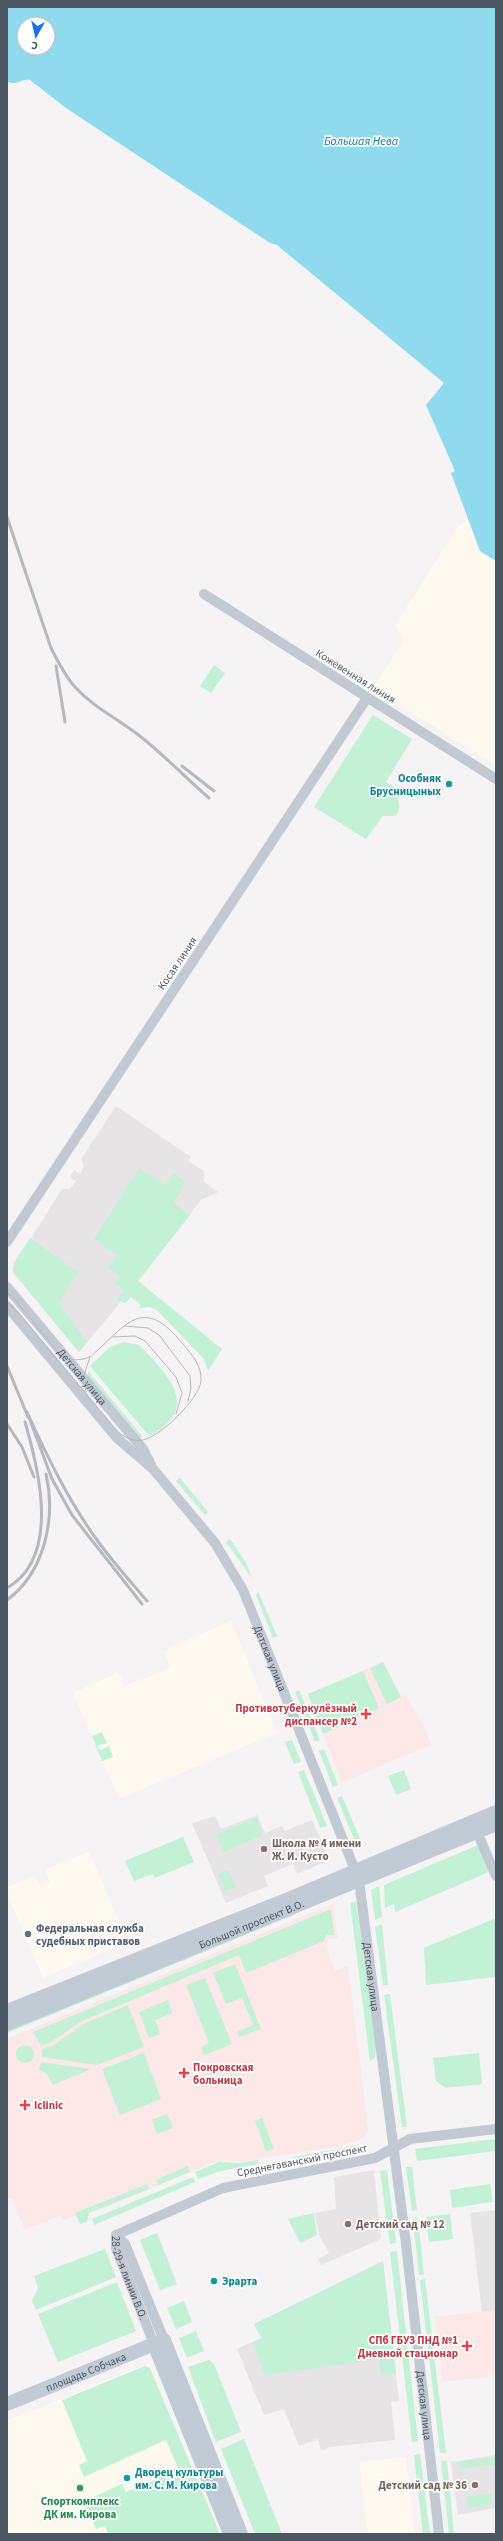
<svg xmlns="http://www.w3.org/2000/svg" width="503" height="2541" viewBox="0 0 503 2541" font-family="'Source Sans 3',sans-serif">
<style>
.commercial{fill:#fdf9ef}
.education{fill:#e6e4e5}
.medical{fill:#fce8e6}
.green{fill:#c3f1d5}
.water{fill:#90daee;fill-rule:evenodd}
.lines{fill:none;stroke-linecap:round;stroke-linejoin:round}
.street{stroke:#c1cad2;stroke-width:10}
.secondary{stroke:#c1cbd6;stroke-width:14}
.tram{stroke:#b5b8bd;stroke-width:1}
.rail{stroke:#b5b8bd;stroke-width:3}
.culture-dot{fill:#0f9aa8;stroke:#fff;stroke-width:1.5}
.health-dot{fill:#e0444e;stroke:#fff;stroke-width:1.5}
.education-dot{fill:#8d6e63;stroke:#fff;stroke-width:1.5}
.service-dot{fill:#5c6f8a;stroke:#fff;stroke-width:1.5}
.leisure-dot{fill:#2e9e5b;stroke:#fff;stroke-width:1.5}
.labels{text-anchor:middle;stroke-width:3.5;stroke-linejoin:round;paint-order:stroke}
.street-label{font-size:11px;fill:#4a5661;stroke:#fff}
.culture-label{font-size:11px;font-weight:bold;fill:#0d838f;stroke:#fff;text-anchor:start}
.health-label{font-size:11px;font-weight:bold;fill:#be3a42;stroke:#fff;text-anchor:end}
.education-label{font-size:11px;font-weight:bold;fill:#785e54;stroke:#fff;text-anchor:start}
.service-label{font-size:11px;font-weight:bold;fill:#4e5e75;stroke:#fff;text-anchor:start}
.leisure-label{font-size:11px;font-weight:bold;fill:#27864d;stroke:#fff}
.water-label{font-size:12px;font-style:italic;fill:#0c7c9b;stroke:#fff}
</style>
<rect width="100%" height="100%" fill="#f5f3f3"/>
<g class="commercial">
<path d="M469 520 480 551 496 561V766L373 688 404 640 395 625 458 526Z"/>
<path d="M231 1620 277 1733 119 1799 73 1693 118 1672 125 1686 170 1668 164 1651Z"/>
<path d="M89 1851 128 1942 43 1978 7 1894V1887L35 1875 40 1886 50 1882 45 1870Z"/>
<path d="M149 2363 220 2534H7V2421Z"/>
<path d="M406 2457 415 2534H368L359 2462Z"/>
</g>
<g class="education">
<path d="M116 1106 191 1157 188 1161 204 1171V1182L218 1192 201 1200 138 1281 79 1352 14 1274 13 1267 62 1189H70L76 1181 70 1177 74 1170 80 1174 84 1166 81 1159Z"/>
<path d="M257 1815 265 1833 282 1826 285 1831 312 1820 330 1860 297 1874 293 1864 264 1876 268 1886 226 1903 192 1823 215 1816 221 1829Z"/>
<path d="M374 2170 381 2239 321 2265 318 2259 329 2253 319 2235 315 2213 336 2209 334 2177Z"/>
<path d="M496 2210V2310L482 2312 470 2213Z"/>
<path d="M383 2261 399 2401 391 2402 395 2440 330 2447 321 2451 318 2439 299 2446 284 2409 264 2415 237 2349 261 2338 254 2324Z"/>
<path d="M496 2455V2508L458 2515 451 2462Z"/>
</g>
<g class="medical">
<path d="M383 1662 401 1697 406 1695 426 1731 431 1745 342 1782 308 1694Z"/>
<path d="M333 1904 338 1938 328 1939 326 1947 335 1971 348 1966 368 2129 364 2138 340 2146 240 2162 227 2160 218 2161 96 2211 94 2208 63 2221 60 2216 25 2230 12 2198 7 2199V2039Z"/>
<path d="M496 2310V2375L443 2382 435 2317Z"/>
</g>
<g class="green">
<path d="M214 665 225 673 211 693 200 686Z"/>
<path d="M373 715 412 739 386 782 398 789 396 792C399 801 402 808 395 816H383L366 839 314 807Z"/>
<path d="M139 1169 166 1186 174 1173 184 1181V1186L173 1203 190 1215 138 1281 222 1349 208 1371 204 1359 157 1310 150 1307 139 1308 141 1305 131 1297 125 1303 117 1300 124 1290 115 1284 121 1276 109 1268 117 1255 94 1239Z"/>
<path d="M30 1238 78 1272 60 1300V1306L87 1342 79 1352 13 1271 14 1263Z"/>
<path d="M123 1342 139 1345 144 1350C172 1379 199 1410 149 1436L90 1366 110 1347Z"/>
<path d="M88 1371 143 1437 140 1438 88 1376Z"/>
<path d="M180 1478 208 1512 205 1515 176 1481Z"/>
<path d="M230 1539 246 1563 252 1578 226 1542Z"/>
<path d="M258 1591 277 1636 273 1638 256 1595Z"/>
<path d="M383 1662 401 1697 387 1704 370 1668Z"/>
<path d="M363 1671 379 1708 323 1734 308 1694Z"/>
<path d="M299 1690 320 1740 315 1742 295 1692Z"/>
<path d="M102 1732 107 1743 98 1746 100 1750 109 1746 113 1757 102 1761 92 1736Z"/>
<path d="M292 1740 301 1762 294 1764 285 1742Z"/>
<path d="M324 1749 338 1785 333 1787 319 1751Z"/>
<path d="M304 1770 327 1826 320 1828 298 1772Z"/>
<path d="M404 1770 411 1789 396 1795 388 1776Z"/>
<path d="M342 1796 360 1839 355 1841 337 1798Z"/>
<path d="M256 1818 263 1835 224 1852 216 1834Z"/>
<path d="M183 1837 194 1862 155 1878 153 1874 134 1881 125 1861Z"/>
<path d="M478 1845 489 1872 395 1912 394 1904 385 1908 384 1885Z"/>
<path d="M228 1870 236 1887 225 1891 218 1874Z"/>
<path d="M379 1886 382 1917 375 1920 371 1890Z"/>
<path d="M356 1901 376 2047 375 2057 370 2061 350 1903Z"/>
<path d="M331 1909 334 1935H326L324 1941 246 1973 239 1955 82 2021 51 2042 41 2046 33 2032Z"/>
<path d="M295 1912 296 1914 7 2033V2028Z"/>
<path d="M496 1918V1977L426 1985 424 1948Z"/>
<path d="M382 1924 388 1985H383L375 1927Z"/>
<path d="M235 1964 261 2029 239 2037 237 2032 253 2025 242 1998 226 2004 213 1973Z"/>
<path d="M205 1978 232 2044 204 2055 201 2047 209 2043 186 1985Z"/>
<path d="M390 1994 407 2127H402L384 1995Z"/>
<path d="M168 2000 172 2013 155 2020 160 2034 149 2038 139 2012Z"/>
<path d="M128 2005 144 2047 97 2065 42 2057V2049L54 2045 84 2024Z"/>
<circle cx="25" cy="2054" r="9"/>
<path d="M144 2053 161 2099 120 2115 102 2069Z"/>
<path d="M479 2053 482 2084 446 2088 436 2081 433 2058Z"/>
<path d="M41 2062 91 2069 53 2085 47 2074 39 2070Z"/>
<path d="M167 2114 173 2128 157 2134 152 2120Z"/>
<path d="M262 2118 274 2149 266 2151 255 2121Z"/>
<path d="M496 2139V2151L417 2161 415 2149Z"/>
<path d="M368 2144V2147L294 2161 292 2157Z"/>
<path d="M258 2160 259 2164 221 2171 198 2179 195 2172 219 2162 240 2163Z"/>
<path d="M188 2166 190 2172 158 2185 156 2180Z"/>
<path d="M406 2167H412L417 2210 412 2211Z"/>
<path d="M387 2170 396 2243 390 2244 380 2171Z"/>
<path d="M193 2177 195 2182 94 2225 92 2219Z"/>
<path d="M147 2184 149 2189 89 2213 87 2222 80 2224 75 2213Z"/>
<path d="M490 2184 493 2202 452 2208 450 2190Z"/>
<path d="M314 2213 317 2235 300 2243 288 2219Z"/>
<path d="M450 2214 453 2239 429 2242 426 2217Z"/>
<path d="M418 2218 424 2275H419L413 2219Z"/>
<path d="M157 2233 177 2284 160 2290 140 2240Z"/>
<path d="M105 2249 116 2277 36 2310 32 2301 38 2288 34 2276Z"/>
<path d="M397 2251 418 2441 412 2442 390 2252Z"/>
<path d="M383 2262 396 2373 381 2375 379 2359 265 2375 253 2343 262 2338 254 2324Z"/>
<path d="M425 2279 446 2453H440L420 2280Z"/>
<path d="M117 2282 136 2331 58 2362 38 2314Z"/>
<path d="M184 2301 192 2322 176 2329 167 2308Z"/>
<path d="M196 2331 204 2351 187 2358 179 2338Z"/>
<path d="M209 2360 214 2364 241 2432 216 2442 188 2367Z"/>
<path d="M145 2366 150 2368 220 2534H108L105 2526 96 2529 84 2501 122 2484 126 2492 179 2470 166 2440 84 2477 79 2465 87 2461 62 2400Z"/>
<path d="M244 2439 282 2534H255L221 2449Z"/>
<path d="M420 2454 430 2534H423L414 2455Z"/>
<path d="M496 2457V2464L460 2469 459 2462Z"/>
<path d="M441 2461H447L454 2534H449Z"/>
<path d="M491 2493 493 2504 468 2508 466 2497Z"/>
</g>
<path class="water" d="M7 7H496V561L480 551 451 473 455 471 426 405 444 383 277 245 270 243 66 108 30 80C21 78 16 87 7 81ZM24 24H48V48H24Z"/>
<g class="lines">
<g class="street">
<path d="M204 594 496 779"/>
<path d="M7 1242 367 698"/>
<path id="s1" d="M7 1287 143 1449 151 1465"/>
<path id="s2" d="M7 1306 117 1438 153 1469 215 1543 243 1590 355 1870"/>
<path d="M477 1832 496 1876"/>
<path id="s3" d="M356 1876 360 1888 406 2244 439 2534"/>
<path d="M116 2235 223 2188 375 2158 410 2139 496 2129"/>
<path d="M116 2235 125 2244 164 2340"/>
<path id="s4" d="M116 2235V2248L154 2344"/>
</g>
<g class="secondary">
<path d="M7 2011 291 1898 496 1812"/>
<path id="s5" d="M7 2024 496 1824"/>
<path d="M154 2344 230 2534"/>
<path id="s6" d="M7 2404 164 2340 241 2534"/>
</g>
<g class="tram">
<path d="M7 1293 13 1297 57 1351C67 1360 77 1362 90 1357 128 1324 142 1294 183 1344 192 1355 202 1366 201 1381 199 1399 160 1437 143 1440 133 1442 126 1438 118 1432L17 1311 7 1302"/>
<path d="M125 1326 148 1328 159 1335 190 1376 191 1388 188 1401"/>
<path d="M113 1337 135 1336 145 1341 176 1377 182 1393 176 1414"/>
<path d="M86 1392 83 1378 90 1357"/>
</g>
<g class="rail">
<path d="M7 517 51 648C58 662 65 676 75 687 94 708 120 720 141 737 165 756 186 778 209 798"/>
<path d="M56 666 65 722"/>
<path d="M182 766 214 791"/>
<path d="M7 1366 28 1417"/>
<path d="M7 1424 22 1447 34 1477"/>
<path d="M7 1588C61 1557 39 1470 25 1422"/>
<path d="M7 1600C45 1572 56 1518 46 1474"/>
<path d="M142 1604 72 1515 52 1479 27 1412C47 1456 68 1500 97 1540 112 1561 130 1581 147 1601"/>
</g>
</g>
<g class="culture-dot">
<circle cx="449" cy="784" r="4"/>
<circle cx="214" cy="2281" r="4"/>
<circle cx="127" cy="2478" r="4"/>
</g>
<g class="health-dot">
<path d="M364 1708h4v4h4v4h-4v4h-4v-4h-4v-4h4z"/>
<path d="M182 2067h4v4h4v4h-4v4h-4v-4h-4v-4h4z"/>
<path d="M23 2099h4v4h4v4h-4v4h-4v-4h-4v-4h4z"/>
<path d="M465 2340h4v4h4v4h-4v4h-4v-4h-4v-4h4z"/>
</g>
<g class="education-dot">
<circle cx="264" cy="1849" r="4"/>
<circle cx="348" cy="2224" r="4"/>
<circle cx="475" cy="2485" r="4"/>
</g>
<circle class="service-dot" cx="28" cy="1934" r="4"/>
<circle class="leisure-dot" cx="80" cy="2488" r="4"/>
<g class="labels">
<g class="street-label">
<text transform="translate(356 676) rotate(32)" y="4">Кожевенная линия</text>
<text transform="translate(177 963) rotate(-56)" y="4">Косая линия</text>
<text dy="4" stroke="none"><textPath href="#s1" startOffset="117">Детская улица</textPath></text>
<text dy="4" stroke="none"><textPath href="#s2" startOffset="444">Детская улица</textPath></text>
<text dy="4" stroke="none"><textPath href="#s5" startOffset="264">Большой проспект В.О.</textPath></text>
<text dy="4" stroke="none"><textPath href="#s3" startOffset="102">Детская улица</textPath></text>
<text transform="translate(302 2160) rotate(-11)" y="4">Среднегаванский проспект</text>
<text dy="4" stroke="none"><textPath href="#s4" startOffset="45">28-29-я линии В.О.</textPath></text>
<text dy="4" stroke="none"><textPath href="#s6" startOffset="85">площадь Собчака</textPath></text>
<text dy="4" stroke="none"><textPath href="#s3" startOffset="534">Детская улица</textPath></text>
</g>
<g class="culture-label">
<text x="441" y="782" text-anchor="end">Особняк<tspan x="441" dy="13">Брусницыных</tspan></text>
<text x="222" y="2285">Эрарта</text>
<text x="135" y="2476">Дворец культуры<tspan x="135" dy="13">им. С. М. Кирова</tspan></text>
</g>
<g class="health-label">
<text x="357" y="1712">Противотуберкулёзный<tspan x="357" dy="13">диспансер №2</tspan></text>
<text x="193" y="2071" text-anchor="start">Покровская<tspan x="193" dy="13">больница</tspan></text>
<text x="34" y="2109" text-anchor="start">Iclinic</text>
<text x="458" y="2344">СПб ГБУЗ ПНД №1<tspan x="458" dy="13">Дневной стационар</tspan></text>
</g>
<g class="education-label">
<text x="272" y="1847">Школа № 4 имени<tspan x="272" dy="13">Ж. И. Кусто</tspan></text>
<text x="356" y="2228">Детский сад № 12</text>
<text x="467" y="2489" text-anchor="end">Детский сад № 36</text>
</g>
<g class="service-label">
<text x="36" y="1932">Федеральная служба<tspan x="36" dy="13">судебных приставов</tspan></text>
</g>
<g class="leisure-label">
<text x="80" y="2505">Спорткомплекс<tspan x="80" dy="13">ДК им. Кирова</tspan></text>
</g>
<g class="water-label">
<text x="361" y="145">Большая Нева</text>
</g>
</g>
<rect width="503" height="2541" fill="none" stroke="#4a5661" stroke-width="16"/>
<g transform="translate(36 36) rotate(188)"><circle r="19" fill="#ffffff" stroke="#b7bbc0"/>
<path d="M0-3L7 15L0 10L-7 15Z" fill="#1a73e8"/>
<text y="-6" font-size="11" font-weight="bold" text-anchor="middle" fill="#4a5661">С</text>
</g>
</svg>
